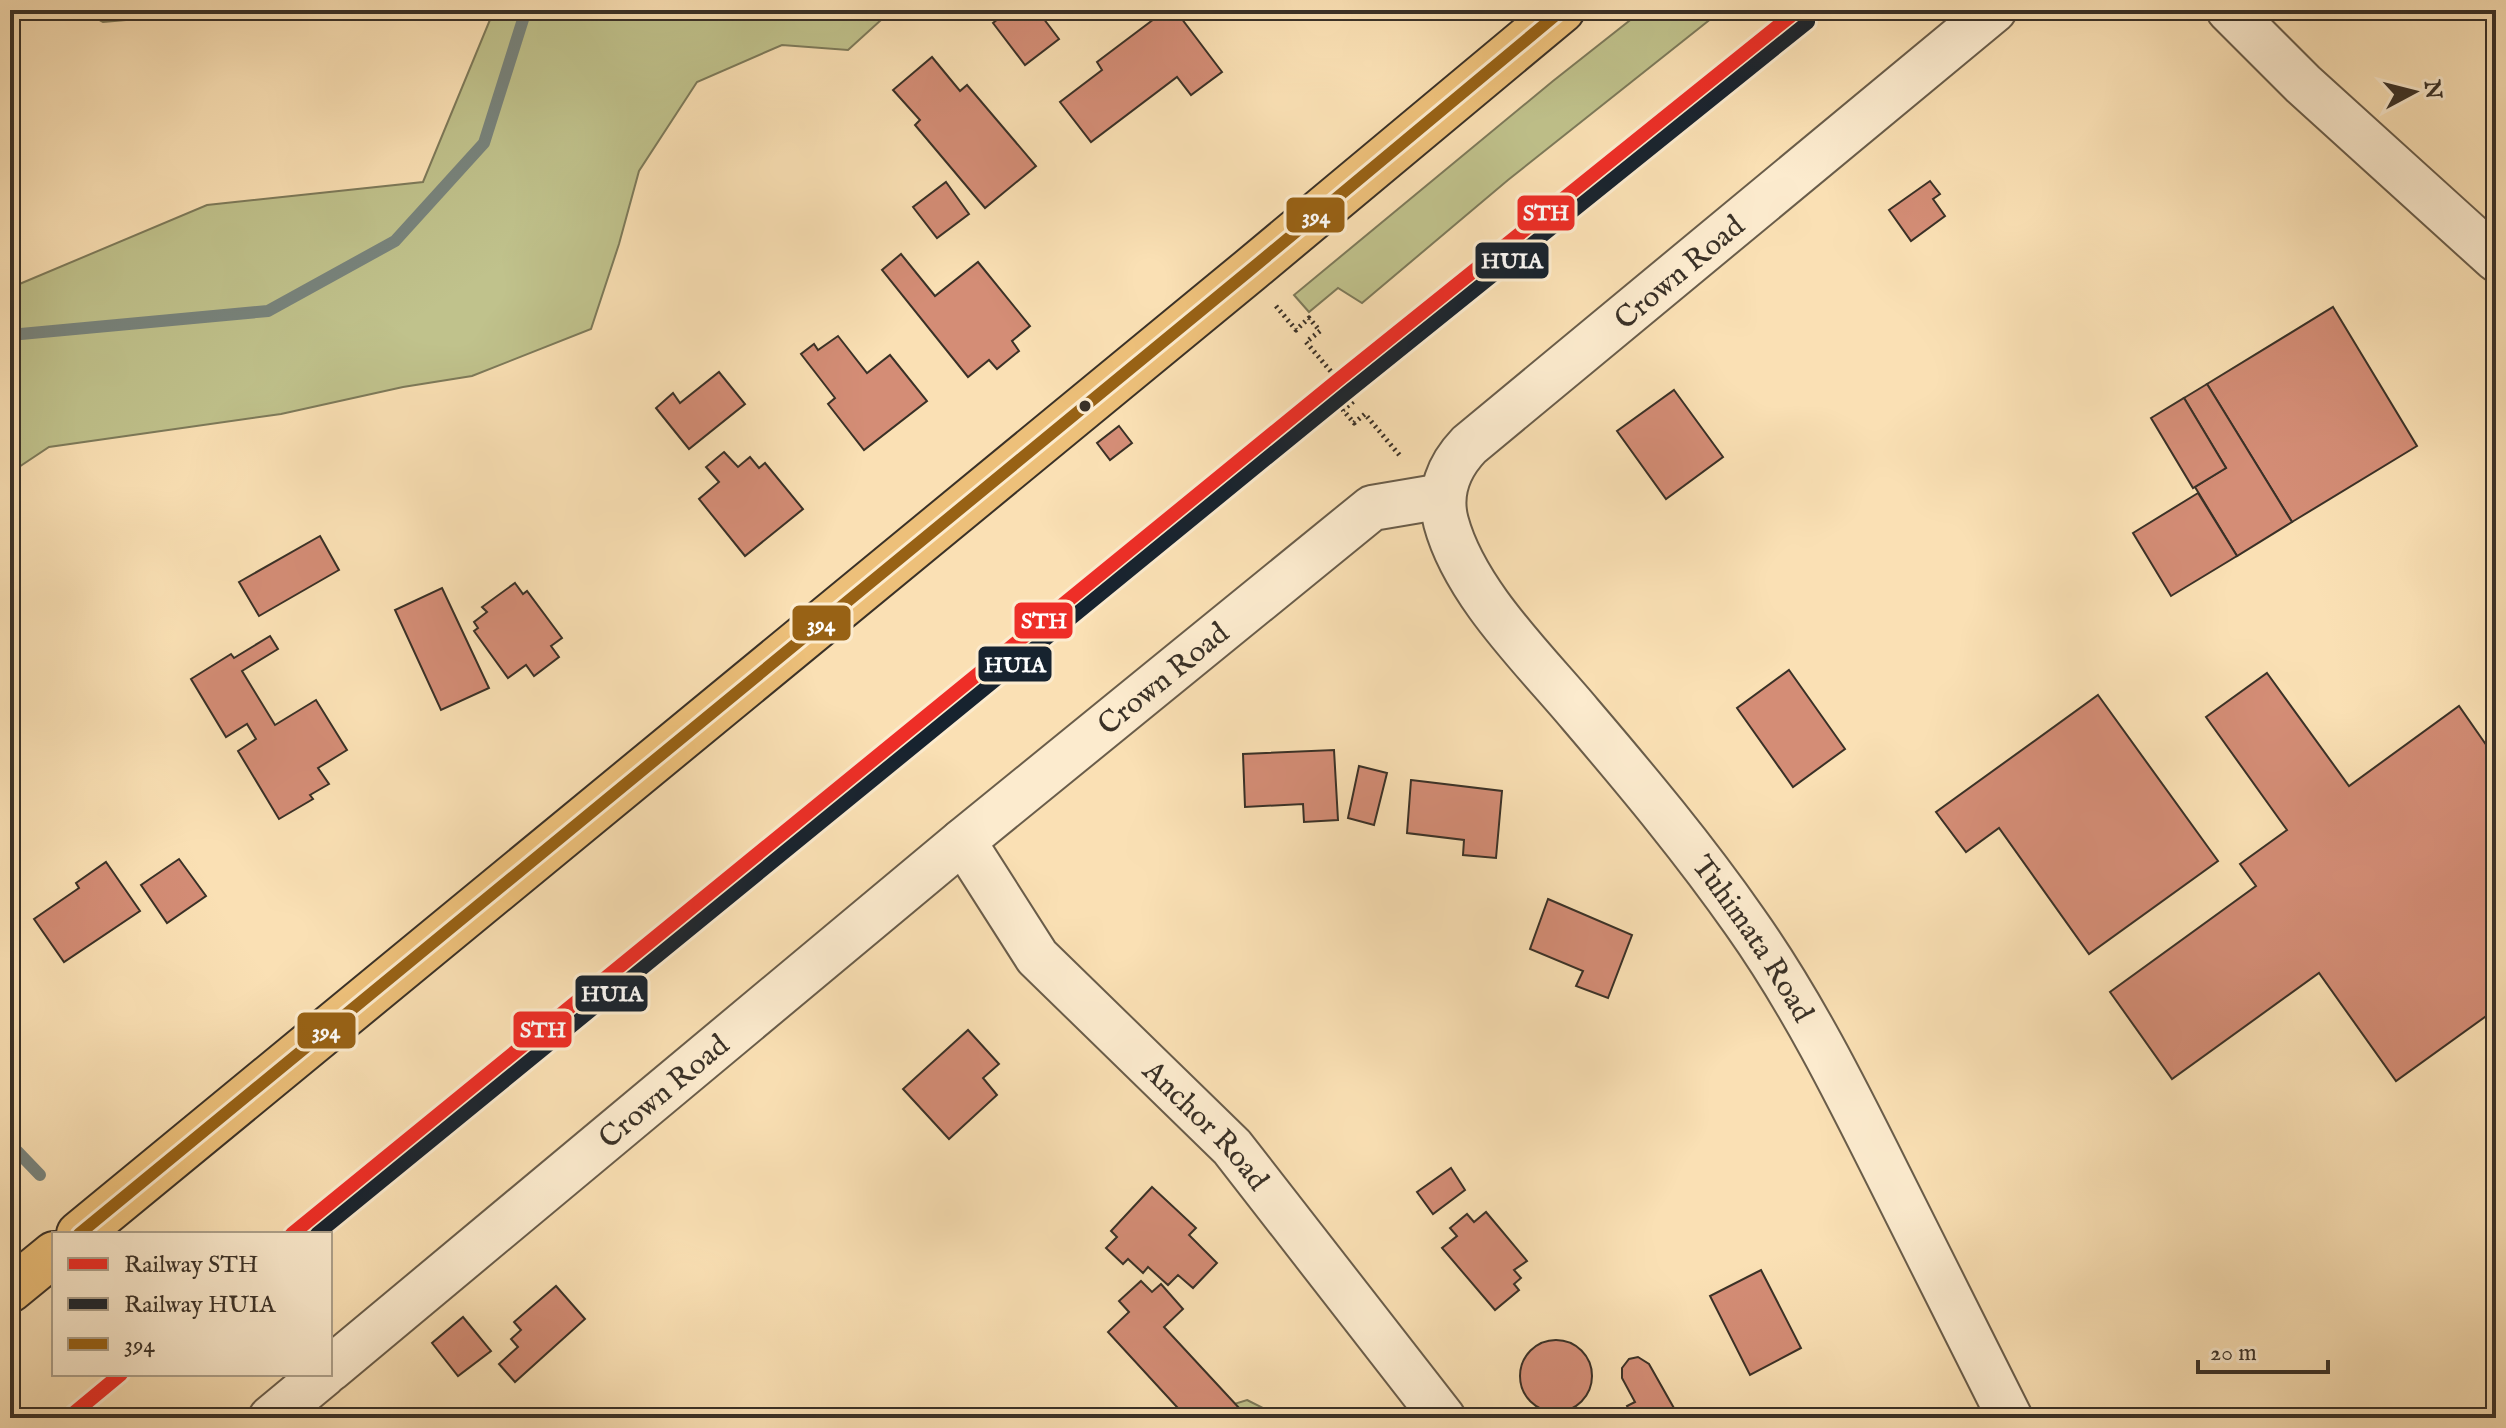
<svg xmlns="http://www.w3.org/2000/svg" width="2506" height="1428" viewBox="0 0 2506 1428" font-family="'IM FELL English',serif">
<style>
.green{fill:#c0c28c;stroke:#7d7a5a;stroke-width:2}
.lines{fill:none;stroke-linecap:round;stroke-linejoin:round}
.stream{stroke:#78847d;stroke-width:12}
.building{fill:#d48d76;stroke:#3a3127;stroke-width:2}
.minor-casing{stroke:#6a5d4a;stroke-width:48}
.highway-casing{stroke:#3a3127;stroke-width:48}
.path{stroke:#3a3127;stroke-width:5;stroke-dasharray:2 4;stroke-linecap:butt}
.minor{stroke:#fcebce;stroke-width:44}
.highway{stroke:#edc07a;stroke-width:44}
.bus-1-casing{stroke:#fcebce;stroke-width:18}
.bus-1{stroke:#986215;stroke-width:12}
.rail-1-casing{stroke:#fcebce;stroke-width:20}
.rail-2-casing{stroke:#fcebce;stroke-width:20}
.rail-1{stroke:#ee2e27;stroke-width:14}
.rail-2{stroke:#17232f;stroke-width:14}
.bus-dot{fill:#3a3127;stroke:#fcebce;stroke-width:3}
.labels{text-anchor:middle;stroke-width:6;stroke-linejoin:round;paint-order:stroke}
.street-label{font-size:30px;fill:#3a3127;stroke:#fcebce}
.line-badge{stroke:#fcebce;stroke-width:3}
.badge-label{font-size:22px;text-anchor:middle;font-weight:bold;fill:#fff}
</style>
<rect width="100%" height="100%" fill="#fae0b4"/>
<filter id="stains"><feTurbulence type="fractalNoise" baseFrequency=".0025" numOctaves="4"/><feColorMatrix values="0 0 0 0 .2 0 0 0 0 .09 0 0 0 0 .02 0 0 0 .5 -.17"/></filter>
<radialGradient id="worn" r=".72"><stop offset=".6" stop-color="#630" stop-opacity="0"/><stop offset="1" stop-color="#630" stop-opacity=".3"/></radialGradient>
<g class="green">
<path d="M81 10H188L184 15 103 22Z"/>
<path d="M494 10H892L848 50 782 45 697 82 639 171 619 244 591 329 472 376 403 387 281 414 49 447 10 473V288L207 205 423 182Z"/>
<path d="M1643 10H1722L1508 180 1362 303 1338 288 1309 312 1294 295 1553 81Z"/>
<path d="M1247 1400 1283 1418H1189Z"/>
<path d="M995 1408 1037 1418H936Z"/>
</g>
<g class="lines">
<g class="stream">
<path d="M10 335 268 311 395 241 484 143 526 10"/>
<path d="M10 1140 14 1148 40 1175"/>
</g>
</g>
<g class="building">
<path d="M1009 10H1037L1059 39 1025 65 993 23Z"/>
<path d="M1166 10H1175L1222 72 1191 95 1177 77 1091 142 1060 102 1102 70 1097 62Z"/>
<path d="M932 57 960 91 967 85 1036 166 985 208 915 125 920 120 893 90Z"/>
<path d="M1930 181 1940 194 1933 199 1945 216 1911 241 1889 210Z"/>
<path d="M946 182 969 214 937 238 913 207Z"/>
<path d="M901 254 935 296 978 262 1030 326 1012 341 1019 351 997 369 989 360 968 377 882 270Z"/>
<path d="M2333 307 2417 446 2292 522 2207 384Z"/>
<path d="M838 336 867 373 890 355 927 401 864 450 828 404 835 398 801 354 814 344 818 350Z"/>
<path d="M719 372 745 404 689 449 656 408 673 393 680 403Z"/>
<path d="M2207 384 2292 522 2237 556 2195 487 2226 468 2184 398Z"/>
<path d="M1674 390 1723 457 1666 499 1617 431Z"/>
<path d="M2184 398 2226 468 2193 488 2151 418Z"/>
<path d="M1119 426 1132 443 1110 460 1097 443Z"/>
<path d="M724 452 738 467 750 457 759 468 765 463 803 509 745 556 699 499 719 482 706 467Z"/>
<path d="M2198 493 2237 556 2171 596 2133 533Z"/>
<path d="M320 536 339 570 259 616 239 582Z"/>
<path d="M515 583 523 594 527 591 562 638 551 646 559 657 534 676 526 665 508 678 474 631 478 628 474 622 487 612 482 607Z"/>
<path d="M442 588 489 688 441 710 395 610Z"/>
<path d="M270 636 278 649 242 671 275 725 316 700 347 750 318 768 329 784 310 795 313 799 279 819 238 751 256 739 247 724 226 737 191 679 231 654 234 658Z"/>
<path d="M1789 670 1845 749 1793 787 1737 708Z"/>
<path d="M2267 673 2349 786 2459 706 2496 759V1009L2396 1081 2319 973 2172 1079 2110 992 2256 886 2240 864 2287 830 2206 717Z"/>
<path d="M2098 695 2218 861 2089 954 1999 828 1966 852 1936 812Z"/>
<path d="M1334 750 1338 820 1304 822 1303 804 1245 807 1243 754Z"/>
<path d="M1359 766 1387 773 1374 825 1348 818Z"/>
<path d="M1411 780 1502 791 1496 858 1463 855 1464 840 1407 833Z"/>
<path d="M179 859 206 896 167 923 141 885Z"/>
<path d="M106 862 140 911 64 962 34 919 79 888 76 883Z"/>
<path d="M1548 899 1632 935 1608 998 1576 986 1583 971 1530 949Z"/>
<path d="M968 1030 999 1064 983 1078 997 1095 949 1139 903 1089Z"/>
<path d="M1451 1168 1465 1190 1433 1214 1417 1192Z"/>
<path d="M1152 1187 1196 1228 1189 1235 1217 1263 1193 1288 1178 1275 1168 1285 1148 1267 1143 1273 1128 1259 1123 1264 1106 1248 1117 1237 1111 1231Z"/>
<path d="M1486 1212 1527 1261 1514 1270 1521 1278 1514 1284 1519 1290 1495 1310 1442 1248 1457 1236 1450 1228 1467 1214 1474 1222Z"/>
<path d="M1761 1270 1801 1348 1750 1375 1710 1296Z"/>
<path d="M1141 1281 1152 1292 1161 1284 1183 1309 1164 1327 1240 1409 1230 1418H1187L1108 1332 1129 1312 1119 1301Z"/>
<path d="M556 1286 585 1319 515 1382 499 1364 518 1347 511 1339 521 1330 514 1322Z"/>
<path d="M463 1317 491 1351 458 1376 432 1343Z"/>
<circle cx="1556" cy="1376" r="36"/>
<path d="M1638 1357 1649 1364 1675 1410 1661 1418H1633L1627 1406 1635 1402 1622 1378V1368L1629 1359Z"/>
<path d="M1595 1408 1605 1409 1619 1418H1572L1583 1411Z"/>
</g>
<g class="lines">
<g class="minor-casing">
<g id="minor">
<path id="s1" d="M1994 10 1469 445C1449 466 1438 492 1446 522 1465 593 1534 659 1580 714 1638 782 1694 849 1745 922 1801 1001 1845 1089 1888 1175 1929 1256 1969 1337 2010 1418"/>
<path d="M2229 10 2303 84 2496 259"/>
<path id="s2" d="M963 841 1037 957 1232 1147 1443 1418"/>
<path id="s3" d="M330 1369 963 841 1372 508 1443 496"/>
<path d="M271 1418 324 1374"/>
</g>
</g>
<g class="highway-casing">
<g id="highway">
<path d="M79 1234 1249 271 1562 10"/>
<path d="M10 1290 54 1254"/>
</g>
</g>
<path class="path" d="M1276 306 1296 330 1309 318 1320 331 1306 342 1355 400 1343 410 1354 423 1365 414 1401 457"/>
<use href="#minor" class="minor"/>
<use href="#highway" class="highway"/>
<g class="bus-1-casing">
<path id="bus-1" d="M79 1234 1249 271 1562 10"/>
</g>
<use href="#bus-1" class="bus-1"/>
<g class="rail-1-casing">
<g id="rail-1">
<path d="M292 1234 1338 380 1798 10"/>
<path d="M68 1418 121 1374"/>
</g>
</g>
<g class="rail-2-casing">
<path id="rail-2" d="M317 1234 1348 392 1808 22"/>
</g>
<use href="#rail-1" class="rail-1"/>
<use href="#rail-2" class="rail-2"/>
</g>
<circle class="bus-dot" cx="1085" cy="406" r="7"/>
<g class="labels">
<g class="street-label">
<text transform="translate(1679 272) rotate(-40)" y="10">Crown Road</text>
<text dy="10" stroke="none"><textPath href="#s3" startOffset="1082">Crown Road</textPath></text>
<text dy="10" stroke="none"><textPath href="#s1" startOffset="1286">Tuhimata Road</textPath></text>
<text dy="10" stroke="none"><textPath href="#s3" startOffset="434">Crown Road</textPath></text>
<text dy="10" stroke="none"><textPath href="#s2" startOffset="376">Anchor Road</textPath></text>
</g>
</g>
<g class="line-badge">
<rect x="1516" y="194" width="60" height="38" rx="8" fill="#ee2e27"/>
<rect x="1285" y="196" width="61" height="38" rx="8" fill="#986215"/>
<rect x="1474" y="241" width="76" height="39" rx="8" fill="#17232f"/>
<rect x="1013" y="601" width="61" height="39" rx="8" fill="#ee2e27"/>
<rect x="791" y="604" width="61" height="38" rx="8" fill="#986215"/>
<rect x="977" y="645" width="76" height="38" rx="8" fill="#17232f"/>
<rect x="574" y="974" width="75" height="39" rx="8" fill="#17232f"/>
<rect x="512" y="1010" width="61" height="39" rx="8" fill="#ee2e27"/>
<rect x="296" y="1011" width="61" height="39" rx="8" fill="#986215"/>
</g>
<g class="badge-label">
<text x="1546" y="220">STH</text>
<text x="1316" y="223">394</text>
<text x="1512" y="268">HUIA</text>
<text x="1044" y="628">STH</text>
<text x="821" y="631">394</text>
<text x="1015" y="672">HUIA</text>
<text x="612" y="1001">HUIA</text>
<text x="543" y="1037">STH</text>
<text x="326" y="1038">394</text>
</g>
<rect width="2506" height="1428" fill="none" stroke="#fae0b4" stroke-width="40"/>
<rect x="12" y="12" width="2482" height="1404" fill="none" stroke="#3a3127" stroke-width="4"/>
<rect x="20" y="20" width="2466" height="1388" fill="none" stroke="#3a3127" stroke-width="2"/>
<rect x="52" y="1232" width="280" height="144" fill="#fcebce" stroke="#aea18b" stroke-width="2"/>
<rect x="68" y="1258" width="40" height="12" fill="#ee2e27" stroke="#aea18b" stroke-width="2"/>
<text x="124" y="1272" font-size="24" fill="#3a3127">Railway STH</text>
<rect x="68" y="1298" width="40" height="12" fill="#17232f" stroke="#aea18b" stroke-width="2"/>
<text x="124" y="1312" font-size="24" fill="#3a3127">Railway HUIA</text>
<rect x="68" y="1338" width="40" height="12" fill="#986215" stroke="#aea18b" stroke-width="2"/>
<text x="124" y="1352" font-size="24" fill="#3a3127">394</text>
<g transform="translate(2414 92) rotate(83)" stroke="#fcebce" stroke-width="6" paint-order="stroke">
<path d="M0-6L14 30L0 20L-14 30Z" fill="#3a3127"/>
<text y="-12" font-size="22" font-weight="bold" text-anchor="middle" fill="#3a3127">N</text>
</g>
<path d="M2198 1360v12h130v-12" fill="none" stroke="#3a3127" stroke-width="4"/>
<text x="2210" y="1360" font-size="24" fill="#3a3127" stroke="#fcebce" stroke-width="6" paint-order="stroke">20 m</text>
<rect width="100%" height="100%" filter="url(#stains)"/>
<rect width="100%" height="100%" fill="url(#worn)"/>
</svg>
